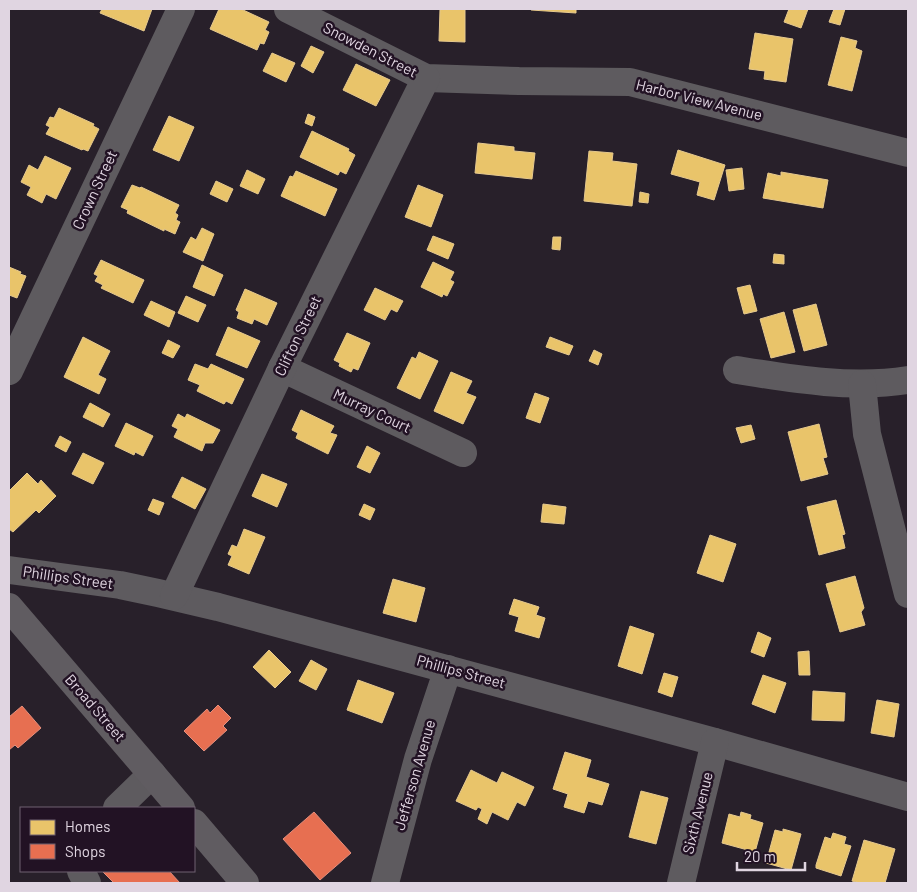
<svg xmlns="http://www.w3.org/2000/svg" width="917" height="892" viewBox="0 0 917 892" font-family="Barlow,sans-serif">
<style>
.homes{fill:#e9c46a;stroke:#e6c98e}
.shops{fill:#e76f51;stroke:#e58e7c}
.lines{fill:none;stroke-linecap:round;stroke-linejoin:round}
.minor{stroke:#5e5b5f;stroke-width:28}
.major{stroke:#605c61;stroke-width:28}
.labels{text-anchor:middle;stroke-width:5;stroke-linejoin:round;paint-order:stroke}
.street-label{font-size:15px;fill:#e0d5e1;stroke:#221224}
</style>
<rect width="100%" height="100%" fill="#28202a"/>
<g class="homes">
<path d="M102 9H152L144 31 100 13Z"/>
<path d="M219 9H241L269 22 265 30 269 32 264 44 260 43 257 50 210 29Z"/>
<path d="M440 9H465V42L439 41Z"/>
<path d="M531 9H576V13L531 10Z"/>
<path d="M789 9H808L801 28 784 22Z"/>
<path d="M834 9H845L840 25 829 22Z"/>
<path d="M755 33 793 39 786 82 764 79 765 71 749 69Z"/>
<path d="M841 37 857 41 855 48 862 51 852 91 828 85Z"/>
<path d="M311 46 324 52 313 73 301 66Z"/>
<path d="M272 53 295 63 286 82 263 71Z"/>
<path d="M356 64 390 80 376 106 343 90Z"/>
<path d="M59 108 94 124 93 126 99 129 88 151 83 149 82 150 46 134 50 127 46 125 50 117 54 118Z"/>
<path d="M308 114 315 117 312 126 305 123Z"/>
<path d="M169 116 194 127 179 161 153 150Z"/>
<path d="M312 131 349 149 348 151 355 155 346 174 340 171 338 175 300 157Z"/>
<path d="M478 143 514 147V151L535 153 532 179 475 173Z"/>
<path d="M678 150 725 165 714 200 697 195 700 182 671 174Z"/>
<path d="M589 151 613 153 612 161 637 164 632 206 584 201Z"/>
<path d="M45 156 71 168 56 199 46 194 42 203 27 195 31 187 21 182 29 165 38 170Z"/>
<path d="M742 168 744 189 729 191 726 170Z"/>
<path d="M247 170 265 179 258 194 240 186Z"/>
<path d="M296 171 337 189 325 216 281 196 290 176 293 177Z"/>
<path d="M781 172 828 180 823 208 763 198 768 173 781 176Z"/>
<path d="M216 181 233 189 227 202 210 194Z"/>
<path d="M132 185 140 188 141 187 179 205 175 213 178 215 176 220 180 222 175 234 164 229V231L127 213 128 210 121 207Z"/>
<path d="M418 185 443 195 431 227 405 217Z"/>
<path d="M640 192 649 194 648 203 639 202Z"/>
<path d="M202 228 214 234 203 261 183 252 191 237 196 240Z"/>
<path d="M433 236 454 244 448 259 427 250Z"/>
<path d="M553 237H561L560 250 552 249Z"/>
<path d="M774 254 784 255V264L773 263Z"/>
<path d="M101 260 144 280 133 303 101 288 103 285 95 281 98 276 94 274Z"/>
<path d="M433 262 454 272 450 280 454 282 447 296 443 294 442 297 421 287Z"/>
<path d="M202 265 223 275 214 296 193 287Z"/>
<path d="M9 267 21 272 20 274 26 276 17 298 9 295V296Z"/>
<path d="M750 285 757 311 744 314 737 288Z"/>
<path d="M375 288 403 301 397 312 391 309 385 320 364 310Z"/>
<path d="M245 289 277 303 267 325 254 319 252 324 237 318 239 312 236 310Z"/>
<path d="M186 296 206 305 198 322 178 313Z"/>
<path d="M151 301 175 312 169 327 144 315Z"/>
<path d="M816 304 827 345 804 351 793 310Z"/>
<path d="M784 312 795 352 771 358 760 319Z"/>
<path d="M228 327 260 341 247 368 216 355Z"/>
<path d="M347 333 370 343 358 370 353 368 351 372 339 366 340 363 334 360Z"/>
<path d="M83 337 110 351 98 375 106 379 99 394 64 377Z"/>
<path d="M550 337 573 346 569 355 546 347Z"/>
<path d="M168 340 180 346 173 358 162 353Z"/>
<path d="M594 350 602 354 598 365 589 361Z"/>
<path d="M419 352 438 361 420 399 397 388 412 357 416 359Z"/>
<path d="M195 364 208 369 211 364 244 379 232 404 226 401 224 404 197 391 200 385 188 380Z"/>
<path d="M451 372 472 381 466 393 476 397 463 424 434 411Z"/>
<path d="M535 393 549 398 540 423 526 418Z"/>
<path d="M90 403 110 414 103 427 83 417Z"/>
<path d="M301 410 334 426 330 433 337 435 328 454 296 438 298 433 292 430Z"/>
<path d="M178 414 185 418 187 414 220 430 213 443H205L202 451 174 437 178 429 172 426Z"/>
<path d="M126 423 153 436 143 456 135 452 134 455 115 446Z"/>
<path d="M819 424 827 457 823 458 828 474 801 481 788 432Z"/>
<path d="M751 425 755 439 741 443 736 428Z"/>
<path d="M60 436 71 442 66 452 55 446Z"/>
<path d="M367 446 380 453 370 473 357 467Z"/>
<path d="M83 453 104 463 93 484 72 474Z"/>
<path d="M27 473 38 484 41 480 56 496 39 513 36 510 13 532 9 529V491Z"/>
<path d="M262 474 287 484 277 507 252 496Z"/>
<path d="M182 477 206 489 195 509 172 497Z"/>
<path d="M153 499 164 503 159 515 148 510Z"/>
<path d="M836 500 845 534 842 535 845 548 819 555 807 507Z"/>
<path d="M364 504 375 509 370 520 359 515Z"/>
<path d="M543 504 566 507 564 524 541 522Z"/>
<path d="M244 529 265 537 249 574 228 565 232 556 228 554 232 545 237 547Z"/>
<path d="M710 535 736 544 723 582 697 573Z"/>
<path d="M855 576 864 608 861 612 865 625 840 632 826 584Z"/>
<path d="M393 579 425 588 416 622 383 613Z"/>
<path d="M514 599 539 607 536 615 545 618 539 638 515 631 519 617 509 614Z"/>
<path d="M630 626 654 634 642 674 618 666Z"/>
<path d="M758 632 771 638 764 657 751 652Z"/>
<path d="M269 650 291 672 275 688 253 667Z"/>
<path d="M809 651 810 675H799L798 652Z"/>
<path d="M311 660 327 669 316 690 299 681Z"/>
<path d="M664 673 678 677 672 697 658 692Z"/>
<path d="M763 675 786 683 775 713 752 704Z"/>
<path d="M358 680 394 693 382 723 347 710Z"/>
<path d="M813 691 845 693 844 721 812 720Z"/>
<path d="M877 700 899 704 894 737 871 733Z"/>
<path d="M565 752 591 760 586 777 609 784 602 805 588 801 584 813 564 807 568 794 553 789Z"/>
<path d="M471 770 497 783 502 772 534 787 525 806 517 802 508 820 492 812 487 824 478 819 482 809 478 807 476 810 456 801Z"/>
<path d="M641 791 668 798 656 844 629 837Z"/>
<path d="M741 812 751 815 750 819 763 823 755 852 722 843 729 814 740 817Z"/>
<path d="M783 829 801 834 791 870 766 863 775 830 783 832Z"/>
<path d="M833 833 846 837 844 844 851 846 841 876 816 868V865L825 837 831 839Z"/>
<path d="M864 840 895 849 885 883H860L852 881Z"/>
</g>
<g class="shops">
<path d="M218 705 231 718 223 726 227 730 204 751 184 731 207 709 210 713Z"/>
<path d="M22 706 41 728 18 748 15 745 9 750V717Z"/>
<path d="M314 812 351 853 320 880 283 839Z"/>
<path d="M102 871H169L180 883H114Z"/>
</g>
<g class="lines">
<g class="minor">
<path d="M288 9 426 78 519 81 630 82 908 153"/>
<path d="M282 368 463 453"/>
<path d="M737 370C793 379 852 389 908 380"/>
<path d="M9 371 181 9"/>
<path d="M862 384 867 434 908 594"/>
<path d="M9 570 120 585 158 593 218 607 715 742 908 797"/>
<path d="M174 596 282 368 426 78"/>
<path d="M117 808 152 774"/>
<path d="M81 871 87 883"/>
<path d="M385 883 418 759 448 669"/>
<path d="M681 883 715 742"/>
</g>
<g class="major">
<path d="M9 607 181 808"/>
<path d="M194 823 245 883"/>
</g>
</g>
<g class="labels">
<g class="street-label">
<text transform="translate(370 50) rotate(27)" y="5">Snowden Street</text>
<text transform="translate(699 100) rotate(14)" y="5">Harbor View Avenue</text>
<text transform="translate(95 190) rotate(-65)" y="5">Crown Street</text>
<text transform="translate(298 336) rotate(-64)" y="5">Clifton Street</text>
<text transform="translate(372 411) rotate(25)" y="5">Murray Court</text>
<text transform="translate(68 578) rotate(8)" y="5">Phillips Street</text>
<text transform="translate(461 672) rotate(15)" y="5">Phillips Street</text>
<text transform="translate(95 708) rotate(49)" y="5">Broad Street</text>
<text transform="translate(415 775) rotate(-74)" y="5">Jefferson Avenue</text>
<text transform="translate(698 813) rotate(-76)" y="5">Sixth Avenue</text>
</g>
</g>
<rect width="917" height="892" fill="none" stroke="#e0d5e1" stroke-width="20"/>
<rect x="20" y="807" width="175" height="65" fill="#221224" stroke="#6e6070"/>
<rect x="30" y="820" width="25" height="15" fill="#e9c46a" stroke="#6e6070"/>
<text x="65" y="832" font-size="15" fill="#e0d5e1">Homes</text>
<rect x="30" y="844" width="25" height="15" fill="#e76f51" stroke="#6e6070"/>
<text x="65" y="857" font-size="15" fill="#e0d5e1">Shops</text>
<path d="M737 862v8h68v-8" fill="none" stroke="#e0d5e1" stroke-width="2.5"/>
<text x="744" y="862" font-size="15" fill="#e0d5e1" stroke="#221224" stroke-width="4" paint-order="stroke">20 m</text>
</svg>
